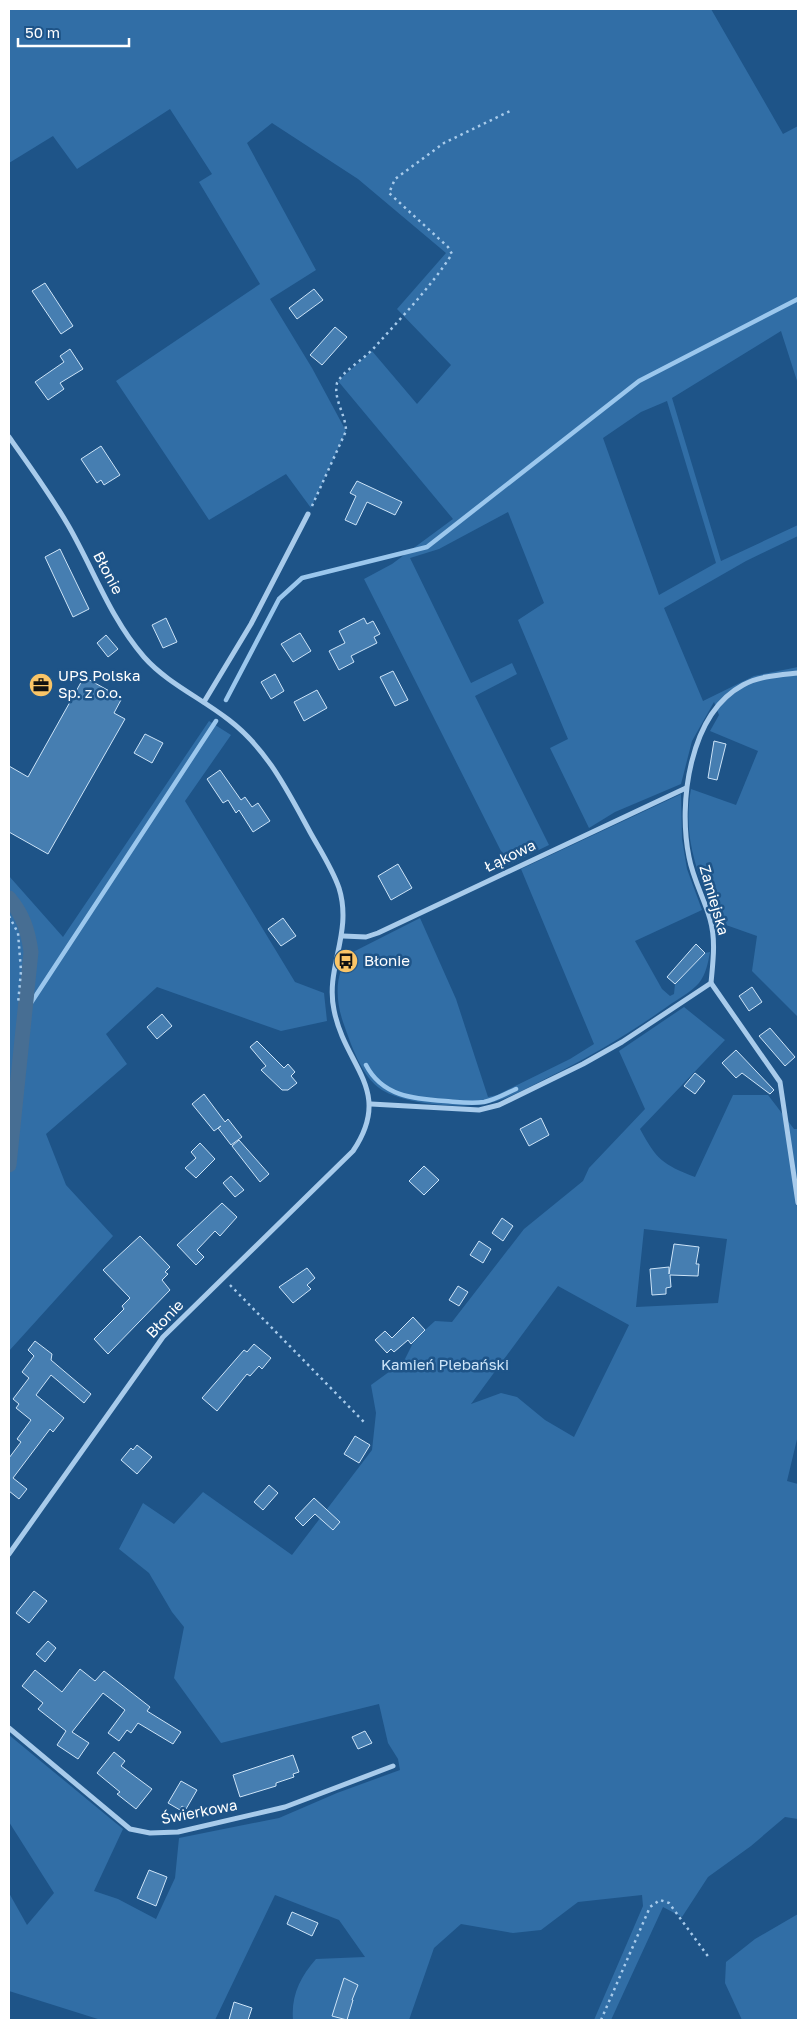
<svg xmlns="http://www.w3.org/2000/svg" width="807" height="2029" viewBox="0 0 807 2029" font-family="'Golos Text',sans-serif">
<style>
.green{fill:#316ea6;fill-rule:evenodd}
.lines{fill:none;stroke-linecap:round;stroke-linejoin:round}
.stream{stroke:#9bc7ed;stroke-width:4.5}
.canal{stroke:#476e93;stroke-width:15}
.building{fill:#467eb1;stroke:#cde4f8}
.path{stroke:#a8cbeb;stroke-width:2.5;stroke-dasharray:2.5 4;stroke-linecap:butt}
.street{stroke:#a8cbeb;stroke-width:5}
.labels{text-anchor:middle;stroke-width:5;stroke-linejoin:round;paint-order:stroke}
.street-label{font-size:15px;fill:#fff;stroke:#1e5488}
.poi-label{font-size:15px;fill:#fff;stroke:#1e5488;text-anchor:start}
.park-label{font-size:15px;fill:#cde4f8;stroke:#1e5488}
</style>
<rect width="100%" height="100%" fill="#1e5488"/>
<g class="green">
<path d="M9 9H711L783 134 798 126V384L781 331 672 398 721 561 798 525V536L746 561 664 608 703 701 754 676 798 667V1017L752 971 757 936 726 925 713 905 710 906C695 865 683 834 691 789L736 805 758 751 710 731 719 715 714 702 692 741 681 784 615 812 589 828 550 748 568 739 518 620 544 603 508 512 439 549 410 558 471 683 512 663 517 674 475 696 549 845 508 865 364 579 392 564 453 519 338 381 372 351 417 404 451 365 397 309 446 253 358 179 272 123 247 143 316 270 270 299 312 368 346 431 311 508 286 474 209 520 116 381 260 284 199 182 212 174 170 109 77 169 53 136 9 163ZM667 401 716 563 659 595 603 438 641 412Z"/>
<path d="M209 721 231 735 185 801 295 982 324 993 327 1021 281 1031 157 987 106 1034 127 1064 46 1134 66 1185 113 1236 9 1351V876L63 937Z"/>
<path d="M681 794 682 839 687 869 702 910 635 941 662 989 670 996 674 994 675 984 705 953 710 952C708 963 706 974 699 983 691 992 678 999 668 1006 629 1034 588 1058 545 1079 529 1087 513 1096 497 1101 469 1110 406 1105 382 1090 361 1077 351 1044 343 1022 335 998 334 970 353 952L420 918 456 999 488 1097 497 1095 570 1059 594 1044 521 869Z"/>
<path d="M684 1007 725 1040 640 1129C657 1160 662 1164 695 1177L733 1095H768L794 1129H798V1435L787 1481 798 1484V1819L785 1817 751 1846 708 1877 682 1917 663 1907 611 2020H594L643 1906 642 1895 578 1902 541 1930 513 1933 461 1924 434 1948 409 2020H293C291 1996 300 1977 316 1959L365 1957 339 1920 275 1895 215 2020H101L9 1991V1893L27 1925 54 1893 9 1822V1735L123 1829 94 1891 118 1899 156 1919 175 1878 179 1838 279 1818 337 1793 400 1770 398 1759 388 1743 379 1704 221 1743 174 1678 184 1627 172 1612 149 1573 119 1549 143 1503 174 1524 203 1492 292 1555 372 1450 376 1413 371 1385 404 1361 415 1339 435 1321 452 1322 524 1229 583 1181 589 1168 645 1109 619 1051ZM644 1229 727 1239 718 1303 636 1307ZM558 1286 629 1325 574 1437 545 1420 517 1397 501 1393 471 1404Z"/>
<path d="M798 1914V2020H742L725 1983 726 1962 755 1939Z"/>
</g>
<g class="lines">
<g class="stream">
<path d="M226 700 279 599 302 578 427 547 639 381 798 299"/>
<path d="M25 1012 216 721"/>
<path d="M366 1065C382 1096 413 1099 445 1101 458 1102 471 1104 484 1102 495 1100 505 1094 516 1089"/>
</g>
<path class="canal" d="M9 898C23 915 28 930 31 952L9 1165"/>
</g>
<g class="building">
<path d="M45 283 73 326 61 334 32 291Z"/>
<path d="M314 289 323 300 297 319 289 308Z"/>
<path d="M335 327 347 337 322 365 310 355Z"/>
<path d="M70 349 83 369 60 383 64 389 48 400 35 382 64 362 60 356Z"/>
<path d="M101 446 120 475 104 485 101 480 97 483 81 459Z"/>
<path d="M357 481 402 502 395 515 367 502 356 525 345 520 356 496 350 493Z"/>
<path d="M60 549 89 609 73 617 45 557Z"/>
<path d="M166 618 177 642 163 648 152 625Z"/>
<path d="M364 618 367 624 373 621 380 634 374 637 377 643 351 656 354 662 339 670 329 651 345 643 339 631Z"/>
<path d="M300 633 311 651 293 662 281 644Z"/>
<path d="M106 635 118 649 108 657 97 643Z"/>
<path d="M393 671 408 700 395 706 380 677Z"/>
<path d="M275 674 284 691 271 699 261 682Z"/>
<path d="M84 677 122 698 114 713 125 719 48 854 9 832V766L28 777Z"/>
<path d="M317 690 327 708 304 721 294 702Z"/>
<path d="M145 734 163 743 152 763 134 753Z"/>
<path d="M714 741 726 744 717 780 708 778Z"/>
<path d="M220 770 241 800 245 797 252 807 258 803 270 821 253 832 239 810 236 813 228 800 223 803 207 779Z"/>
<path d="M398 864 412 888 391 900 378 876Z"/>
<path d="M283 918 296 936 281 946 268 929Z"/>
<path d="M696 944 705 953 675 984 667 977Z"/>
<path d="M752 987 762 1002 749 1011 739 996Z"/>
<path d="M162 1014 172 1026 157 1039 147 1027Z"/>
<path d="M770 1028 795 1057 785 1066 759 1036Z"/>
<path d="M257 1041 284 1068 288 1064 295 1072 291 1076 297 1083 288 1090H282L261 1070 266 1066 250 1047Z"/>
<path d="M736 1050 774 1090 770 1094 742 1073 736 1078 722 1063Z"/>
<path d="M695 1073 705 1081 695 1094 684 1086Z"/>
<path d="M204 1094 225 1122 228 1119 242 1137 231 1145 218 1128 221 1126 214 1131 192 1104Z"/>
<path d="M541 1118 549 1135 529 1146 520 1129Z"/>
<path d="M239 1140 269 1174 260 1182 232 1146Z"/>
<path d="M200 1143 215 1159 196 1178 185 1168 196 1158 191 1152Z"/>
<path d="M424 1166 439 1180 424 1195 409 1181Z"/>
<path d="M231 1176 244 1190 235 1197 223 1183Z"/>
<path d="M222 1203 237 1217 220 1236 215 1231 197 1250 204 1257 196 1265 177 1245Z"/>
<path d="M502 1218 513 1226 503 1241 492 1233Z"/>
<path d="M140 1236 170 1267 165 1272 168 1274 162 1280 170 1290 108 1354 94 1339 124 1309 122 1306 130 1298 103 1270Z"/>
<path d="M479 1241 491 1249 483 1263 470 1255Z"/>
<path d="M674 1244 699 1247 696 1264H699L698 1276 670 1275 671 1287 666 1288V1294L652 1295 650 1269 669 1267V1274Z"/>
<path d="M307 1268 315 1278 307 1285 311 1289 293 1303 279 1287Z"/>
<path d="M458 1286 468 1292 459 1306 449 1300Z"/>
<path d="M413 1317 425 1330 411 1344 408 1340 394 1352 391 1349 387 1353 375 1340 385 1331 392 1338Z"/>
<path d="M35 1341 52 1354 51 1360 91 1394 84 1403 51 1375 36 1395 64 1418 53 1432 50 1429 13 1478 27 1489 19 1499 9 1491V1458L21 1442 17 1439 31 1420 16 1408 19 1404 13 1399 29 1378 22 1372 34 1356 28 1350Z"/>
<path d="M254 1344 271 1358 262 1369 259 1366 250 1376 247 1374 217 1411 202 1398 244 1350 247 1352Z"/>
<path d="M355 1436 370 1445 359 1463 344 1454Z"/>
<path d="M137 1445 152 1457 137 1474 121 1460 131 1448 133 1450Z"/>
<path d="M269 1485 278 1493 263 1510 254 1502Z"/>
<path d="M314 1498 340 1522 333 1530 315 1514 303 1526 295 1518Z"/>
<path d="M34 1591 47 1601 29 1623 16 1613Z"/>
<path d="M48 1641 56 1648 45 1662 36 1654Z"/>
<path d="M80 1669 95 1681 104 1671 150 1707 147 1711 181 1732 173 1744 138 1723 131 1733 127 1730 119 1741 108 1733 125 1710 103 1693 72 1732 89 1743 78 1759 57 1745 66 1731 38 1709 43 1703 22 1686 35 1670 62 1692Z"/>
<path d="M365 1731 372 1743 358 1749 352 1737Z"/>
<path d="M114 1752 125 1761 121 1766 152 1789 136 1809 117 1794 120 1792 97 1773Z"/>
<path d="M293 1755 299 1772 293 1774 294 1777 276 1783V1786L240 1797 233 1775Z"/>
<path d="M181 1781 197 1790 186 1809 182 1806 180 1810 168 1803Z"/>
<path d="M149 1870 167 1877 156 1906 137 1898Z"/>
<path d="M292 1912 318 1923 312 1936 287 1924Z"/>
<path d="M344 1978 358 1985 352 2000H353L347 2020 332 2016Z"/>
<path d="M234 2002 252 2008 248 2020H229Z"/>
</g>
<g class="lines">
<g class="path">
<path d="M312 506 346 431C346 415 333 399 337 383 341 373 365 358 373 349 400 319 430 288 452 254L448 247 389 193 395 179 444 143 510 111"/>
<path d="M9 916 18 933 21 971 18 1004"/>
<path d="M230 1285 364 1422"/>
<path d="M601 2020 650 1907 660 1900 669 1903 710 1959"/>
</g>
<g class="street">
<path d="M9 437C29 465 50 494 68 525 93 568 110 618 144 657 167 683 201 698 229 720 267 749 287 790 310 832 320 850 332 868 339 888 353 933 325 968 334 1010 345 1067 394 1090 353 1151L163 1337 9 1554"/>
<path d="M798 673C780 675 759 676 743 685 689 714 678 804 689 857 693 879 704 898 710 919 716 940 713 961 711 983L780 1082 798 1203"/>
<path d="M204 702 251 624 308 514"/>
<path d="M343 936 366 937 378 933 686 788"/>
<path d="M371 1104 479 1110 499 1105 583 1064 622 1042 711 983"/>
<path d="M9 1728 130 1829 150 1833 178 1832 285 1807 393 1766"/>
</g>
</g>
<defs>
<g id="office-disc" transform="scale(1.25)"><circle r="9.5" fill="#fac567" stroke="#1e5488"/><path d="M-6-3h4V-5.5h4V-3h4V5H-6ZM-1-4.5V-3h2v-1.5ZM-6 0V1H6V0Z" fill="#111"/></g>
<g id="bus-disc" transform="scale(1.25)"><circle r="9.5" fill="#fac567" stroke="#1e5488"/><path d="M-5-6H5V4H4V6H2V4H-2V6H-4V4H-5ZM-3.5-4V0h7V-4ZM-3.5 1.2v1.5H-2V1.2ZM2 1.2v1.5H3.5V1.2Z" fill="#111"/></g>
</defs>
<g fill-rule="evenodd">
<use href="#office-disc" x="41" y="685"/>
<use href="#bus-disc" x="346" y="961"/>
</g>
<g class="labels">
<g class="street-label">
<text transform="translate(108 573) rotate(62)" y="5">Błonie</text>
<text transform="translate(510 856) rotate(-26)" y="5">Łąkowa</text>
<text transform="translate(714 900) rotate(74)" y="5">Zamiejska</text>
<text transform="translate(165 1319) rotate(-46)" y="5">Błonie</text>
<text transform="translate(199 1812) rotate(-11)" y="5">Świerkowa</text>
</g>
<g class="poi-label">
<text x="58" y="681">UPS Polska<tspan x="58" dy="17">Sp. z o.o.</tspan></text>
<text x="364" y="966">Błonie</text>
</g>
<g class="park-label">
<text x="445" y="1370">Kamień Plebański</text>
</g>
</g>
<rect width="807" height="2029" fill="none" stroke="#ffffff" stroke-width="20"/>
<path d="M18 38v8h111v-8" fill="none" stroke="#ffffff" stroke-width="2.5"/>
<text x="25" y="38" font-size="15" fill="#ffffff" stroke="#1e5488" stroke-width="4" paint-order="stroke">50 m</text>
</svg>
